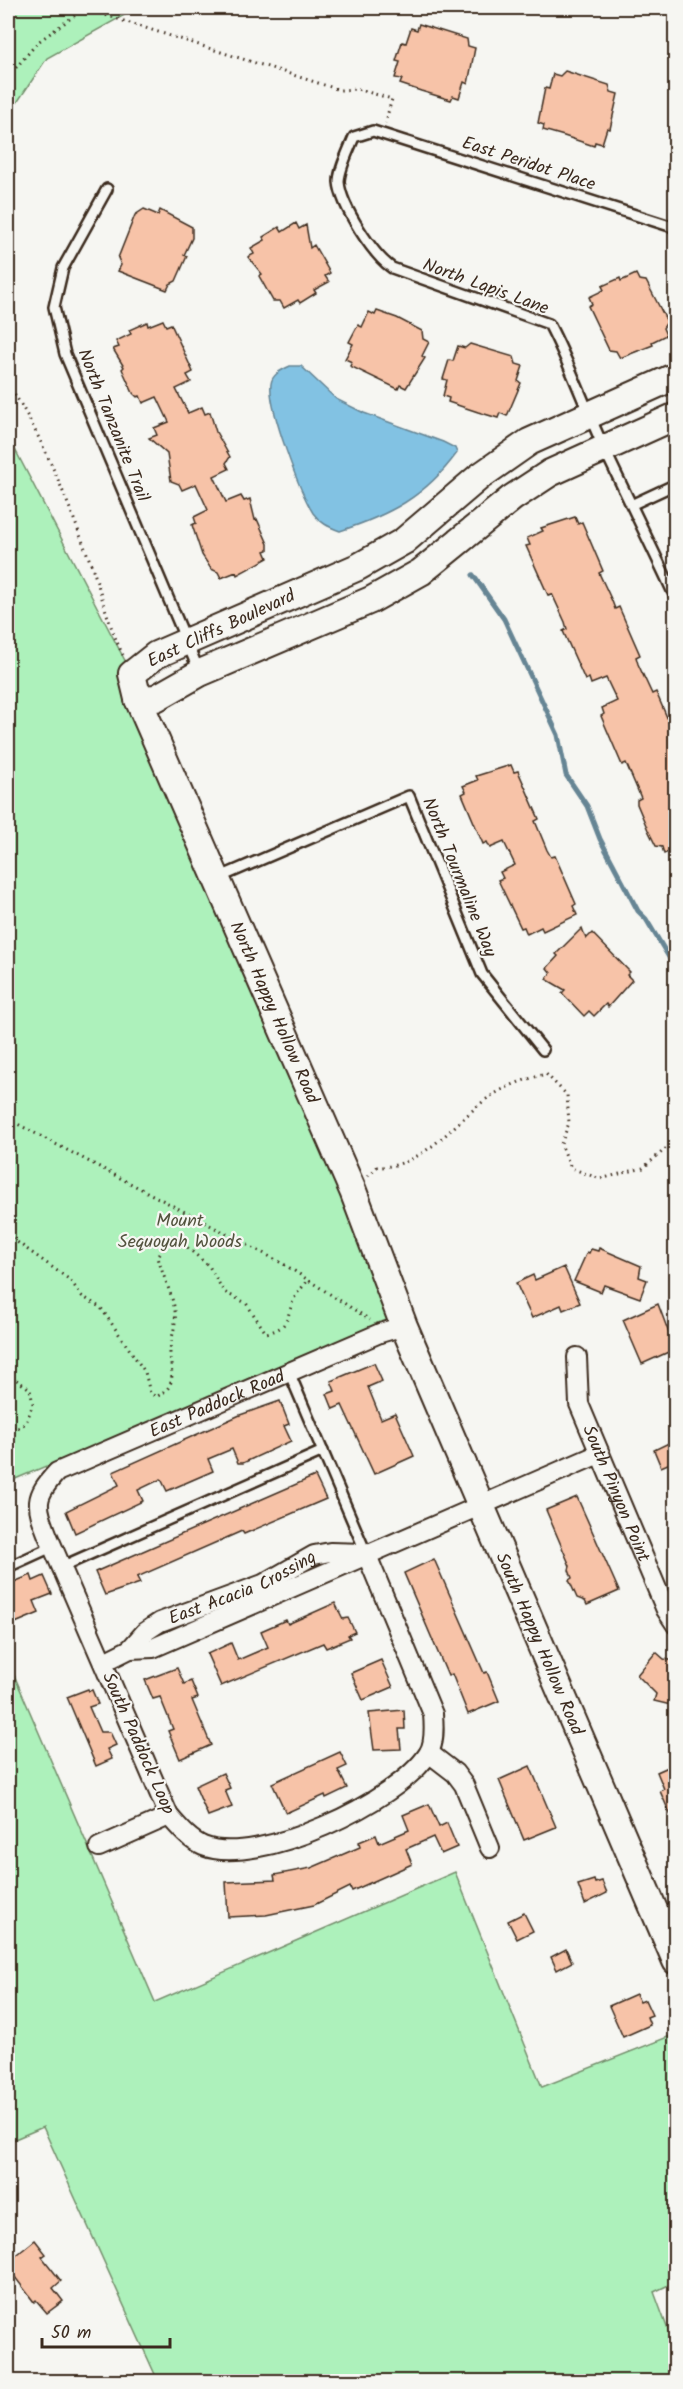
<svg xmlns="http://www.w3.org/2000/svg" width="683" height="2389" viewBox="0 0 683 2389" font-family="Kalam,sans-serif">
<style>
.green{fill:#adf1bb;stroke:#748e6c;stroke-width:1.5}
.water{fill:#82c2e3;stroke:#668594;stroke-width:1.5}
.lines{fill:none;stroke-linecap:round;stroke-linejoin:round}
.stream{stroke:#668594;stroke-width:5}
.building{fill:#f7c3a8;stroke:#3b2a1e;stroke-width:1.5}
.lane-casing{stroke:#3b2a1e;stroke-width:14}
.street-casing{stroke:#3b2a1e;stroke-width:22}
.secondary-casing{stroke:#3b2a1e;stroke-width:30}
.path{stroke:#3b2a1e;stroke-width:3;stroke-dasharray:1.5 4.5;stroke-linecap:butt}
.lane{stroke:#f6f6f2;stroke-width:9}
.street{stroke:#f6f6f2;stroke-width:18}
.secondary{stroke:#f6f6f2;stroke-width:26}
.labels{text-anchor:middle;stroke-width:4.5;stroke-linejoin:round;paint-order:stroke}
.street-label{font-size:18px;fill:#3b2a1e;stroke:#f6f6f2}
.park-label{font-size:18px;fill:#52523d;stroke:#f6f6f2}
</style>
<rect width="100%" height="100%" fill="#f6f6f2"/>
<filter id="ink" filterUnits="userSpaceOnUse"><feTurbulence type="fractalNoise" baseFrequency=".0167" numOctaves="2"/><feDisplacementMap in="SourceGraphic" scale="12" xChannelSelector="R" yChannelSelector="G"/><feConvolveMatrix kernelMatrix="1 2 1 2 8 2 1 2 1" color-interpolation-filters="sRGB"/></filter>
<g filter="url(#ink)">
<g class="green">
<path d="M8 8H137L47 58 8 116Z"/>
<path d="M8 436 132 674 404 1326 57 1472 46 1466 8 1482Z"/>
<path d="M8 1661 155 2002 455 1872 542 2087 675 2034V2282L654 2292 675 2349V2381H158L43 2127 8 2142Z"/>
</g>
<path class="water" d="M290 366H301L336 399 364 413 443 442 455 448 457 453C425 497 389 515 340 531 329 527 320 523 313 513 300 492 268 408 271 384 272 374 282 370 290 366Z"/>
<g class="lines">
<path class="stream" d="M473 575 504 619 558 735 566 775 587 806 600 839 638 911 646 919 676 969"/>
</g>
<g class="building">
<path d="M419 24 467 39 468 46 475 48 468 84 464 82 459 98 453 96 451 100 421 91 400 84 402 79 395 78 400 62 396 61 402 42 406 43 411 28 417 30Z"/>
<path d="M565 71 609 85 611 92 618 94 610 129 607 128 602 144 595 142 594 146 564 136 543 130 544 125 538 123 545 88 549 89 553 74 560 76Z"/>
<path d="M144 209 158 215 160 210 192 227V238L184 255 187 256 176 281 170 284 167 290 118 271 121 265 118 258 135 215Z"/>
<path d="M296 223 299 229 306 225 310 248 314 245 330 273 325 276 329 282 314 290 316 293 300 303 298 300 284 308 280 301H273L259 276 262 274 248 257 254 254 251 248 265 240 263 237 279 227 282 232Z"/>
<path d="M636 274 639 280 646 281 659 306 667 322 663 328 666 335 652 342 653 345 620 358 616 351 609 350 588 306 592 304 589 297 604 290 602 286 620 278 621 281Z"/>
<path d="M377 311 397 318 422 331 423 339 429 342 422 356 425 358 406 388 400 385 398 389 350 366 352 362 345 359 353 344 349 342 358 325 362 327 369 312 375 315Z"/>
<path d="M163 320 166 326 171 324 193 372 187 375 191 382 176 389 188 413 202 407 205 414 210 412 216 432 230 457 226 463 229 469 214 476 226 502 241 496 244 501 250 499 255 520 257 519 268 544V550L265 551 268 558 237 575 236 572 221 578 218 572 211 569 202 555 192 525 196 523 194 517 208 510 196 484 182 490 179 484 171 481 167 454 149 438 157 435 154 428 169 422 157 397 143 403 140 396 137 397 133 393 122 369 124 367 113 349 119 347 116 341 131 334 129 330 147 322 148 326Z"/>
<path d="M470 344 514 357 516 364 523 366 518 381 521 383 507 416 500 413 498 418 478 412 448 402 449 398 443 396 447 380 443 379 449 360 453 361 458 346 465 348Z"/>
<path d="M575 517 578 524 582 522 603 571 599 573 612 601 615 609 619 607 640 655 636 657 638 664 652 694 656 692 675 736V849L664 854 662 847 656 846 648 830 637 804V800L641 798 626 763 622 765 601 716 604 714 602 708 617 701 606 678 591 684 589 678 585 680 563 631 567 629 565 622 552 594 548 595 526 546 530 545 527 538 543 531 541 528Z"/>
<path d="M511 765 514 772 518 771 539 819 535 821 547 850 551 857 555 856 576 904 573 906 577 915 543 931 541 927 527 934 524 927 521 928 498 880 503 878 500 872 515 865 504 842 490 848 487 842 483 844 462 794 466 792 463 786 478 780 476 776Z"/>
<path d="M582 928 586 939 592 933 630 972 627 975 632 980 608 1007 606 1004 594 1016 589 1011 584 1016 562 993 565 990 546 979 551 973 547 968 558 956 556 954Z"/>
<path d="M599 1248 641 1266 639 1277 647 1280 640 1298 604 1285 601 1292 574 1281 587 1252 589 1253 591 1249 598 1251Z"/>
<path d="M564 1267 580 1303 563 1310 561 1305 532 1318 516 1283 533 1275 535 1280Z"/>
<path d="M658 1304 675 1349 642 1364 623 1320Z"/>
<path d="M374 1363 382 1381 368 1387 381 1419 395 1413 414 1456 374 1474 342 1405 333 1409 327 1394 335 1391 331 1381Z"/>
<path d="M280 1401 289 1424 284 1426 291 1441 243 1463H238L232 1449 208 1459 213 1471 167 1491 161 1479 138 1490 143 1501 75 1533 66 1511 119 1485 113 1472 240 1415Z"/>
<path d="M675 1440V1461L661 1467 654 1450Z"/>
<path d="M315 1476 326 1499 244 1534 242 1531 137 1577 140 1583 105 1595 95 1572Z"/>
<path d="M577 1497 619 1591 587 1605 585 1601 577 1598 569 1580 572 1578 569 1570 570 1566 546 1510Z"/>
<path d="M434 1559 484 1673 487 1672 499 1701 468 1714 452 1674 448 1676 404 1573Z"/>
<path d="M31 1575 33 1581 44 1576 52 1594 34 1601 39 1613 8 1626V1595L13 1593 9 1584Z"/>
<path d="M335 1603 343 1619 348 1618 355 1632 348 1635 350 1638 326 1648 323 1643 221 1686 207 1654 231 1643 238 1660 268 1647 261 1631 286 1620 288 1624Z"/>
<path d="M656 1652 664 1659 675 1661V1706L654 1701 656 1694 637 1675Z"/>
<path d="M381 1660 393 1687 363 1700 351 1673Z"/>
<path d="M177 1668 184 1684 191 1681 198 1698 192 1700 211 1745 180 1759 168 1731 173 1729 160 1697 153 1699 145 1680Z"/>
<path d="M88 1689 89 1691 92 1690 98 1704 89 1707 100 1732H110L116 1745 107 1749 112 1759 96 1766 67 1697Z"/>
<path d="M404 1710 405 1729H399L401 1749 374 1750 369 1713Z"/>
<path d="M340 1752 347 1766 338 1770 347 1788 326 1798 325 1795 286 1813 272 1783Z"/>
<path d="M675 1764V1825L660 1791 664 1789 657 1772Z"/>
<path d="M530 1766 556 1827 524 1840 499 1780Z"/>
<path d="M223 1773 230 1788 225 1790 232 1807 208 1816 195 1786Z"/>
<path d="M429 1804 439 1827 447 1823 457 1847 441 1854 433 1837 406 1849 412 1864 352 1891 350 1887 314 1905 266 1915 228 1917 226 1882 275 1880 274 1875 311 1868 360 1847 359 1842 376 1835 379 1843 409 1830 403 1815Z"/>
<path d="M594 1880 595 1883 602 1881 607 1893 585 1904 578 1885Z"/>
<path d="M524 1913 533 1931 517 1939 508 1921Z"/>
<path d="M566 1949 572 1962 557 1970 551 1957Z"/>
<path d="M636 1994 640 2002 645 2000 652 2015 647 2017 650 2025 623 2037 609 2006Z"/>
<path d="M35 2240 46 2254 42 2257 61 2281 53 2288 63 2301 47 2313 36 2300 34 2302 8 2268V2262Z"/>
</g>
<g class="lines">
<g class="lane-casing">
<g id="lane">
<path d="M107 189 63 268 54 307 65 354 199 671"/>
<path d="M676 228 373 131 354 137C349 150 339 169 339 182 341 206 373 255 392 268L549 324C570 364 584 405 603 446 627 497 652 547 676 599"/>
<path d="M633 504 676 484"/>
<path d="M218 878 409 796 482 974 543 1050"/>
<path d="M289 1372 366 1553"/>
<path d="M8 1567 52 1547"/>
<path d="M61 1567 323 1451"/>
</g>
</g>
<g class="street-casing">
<g id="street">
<path id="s1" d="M577 1357 579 1404 666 1610 676 1625"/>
<path id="s2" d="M366 1553 433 1714C434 1726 435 1744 428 1754 398 1801 257 1868 203 1846 189 1840 179 1827 169 1816L48 1536C36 1505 33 1498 57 1472L380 1333 404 1326"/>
<path id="s3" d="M130 1649 145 1632 160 1622 263 1584 314 1555 330 1552 365 1553"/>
<path d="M104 1662 130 1649 153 1648 599 1454"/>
<path d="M429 1753 455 1773 464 1785 490 1848"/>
<path d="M99 1847 169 1816"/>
</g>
</g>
<g class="secondary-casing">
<g id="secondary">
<path id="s4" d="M676 376 529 442 479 477 404 541 358 567 156 655 132 674 138 699 353 1191 404 1326 676 1961"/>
<path d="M138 699 156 698 200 673 371 600 421 572 512 498 550 473 676 416"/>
</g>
</g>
<g class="path">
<path d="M83 8 340 90 357 89 392 99 385 123"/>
<path d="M8 77 38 42 85 8"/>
<path d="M8 384C44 438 68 503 91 564 102 594 108 625 123 655"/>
<path d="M8 1119 282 1263 370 1320"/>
<path d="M368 1176 377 1167C420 1168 449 1129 480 1104 500 1088 522 1080 546 1074L567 1095 569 1123 561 1144 571 1168 600 1179 643 1168 676 1140"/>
<path d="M8 1227 17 1242 70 1280 82 1296 101 1308 145 1372 150 1393 156 1397C178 1386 171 1374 170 1353 170 1339 177 1326 175 1311 172 1293 162 1275 158 1257L166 1245 172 1242 182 1243 209 1266 224 1292 246 1303 266 1333C291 1328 286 1316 294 1299 297 1292 304 1286 308 1280"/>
<path d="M8 1365 12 1377 30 1389 33 1404 26 1423 16 1429 8 1424"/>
</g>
<use href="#lane" class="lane"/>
<use href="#street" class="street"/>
<use href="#secondary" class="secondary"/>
</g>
</g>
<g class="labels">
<g class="street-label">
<text transform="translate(529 163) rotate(18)" y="6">East Peridot Place</text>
<text transform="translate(486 286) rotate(20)" y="6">North Lapis Lane</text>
<text transform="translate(114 425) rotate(68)" y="6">North Tanzanite Trail</text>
<text transform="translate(221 628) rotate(-25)" y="6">East Cliffs Boulevard</text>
<text transform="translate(460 877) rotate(68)" y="6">North Tourmaline Way</text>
<text dy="6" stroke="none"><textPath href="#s4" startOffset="992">North Happy Hollow Road</textPath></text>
<text dy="6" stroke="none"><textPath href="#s2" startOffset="1064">East Paddock Road</textPath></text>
<text dy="6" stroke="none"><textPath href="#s1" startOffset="144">South Pinyon Point</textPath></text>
<text dy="6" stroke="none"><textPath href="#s3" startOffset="130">East Acacia Crossing</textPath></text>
<text dy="6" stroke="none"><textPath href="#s4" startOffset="1677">South Happy Hollow Road</textPath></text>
<text transform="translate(139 1743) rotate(66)" y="6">South Paddock Loop</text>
</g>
<g class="park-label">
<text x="180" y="1226">Mount<tspan x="180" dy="21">Sequoyah Woods</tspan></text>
</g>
</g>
<rect width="683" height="2389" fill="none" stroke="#f6f6f2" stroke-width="30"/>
<rect x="15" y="15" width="653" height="2359" fill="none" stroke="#3b2a1e" stroke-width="2" filter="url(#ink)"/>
<path d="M42 2338v9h128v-9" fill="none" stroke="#3b2a1e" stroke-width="3"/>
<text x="51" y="2338" font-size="18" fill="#3b2a1e" stroke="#f6f6f2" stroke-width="4.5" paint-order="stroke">50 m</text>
</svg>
